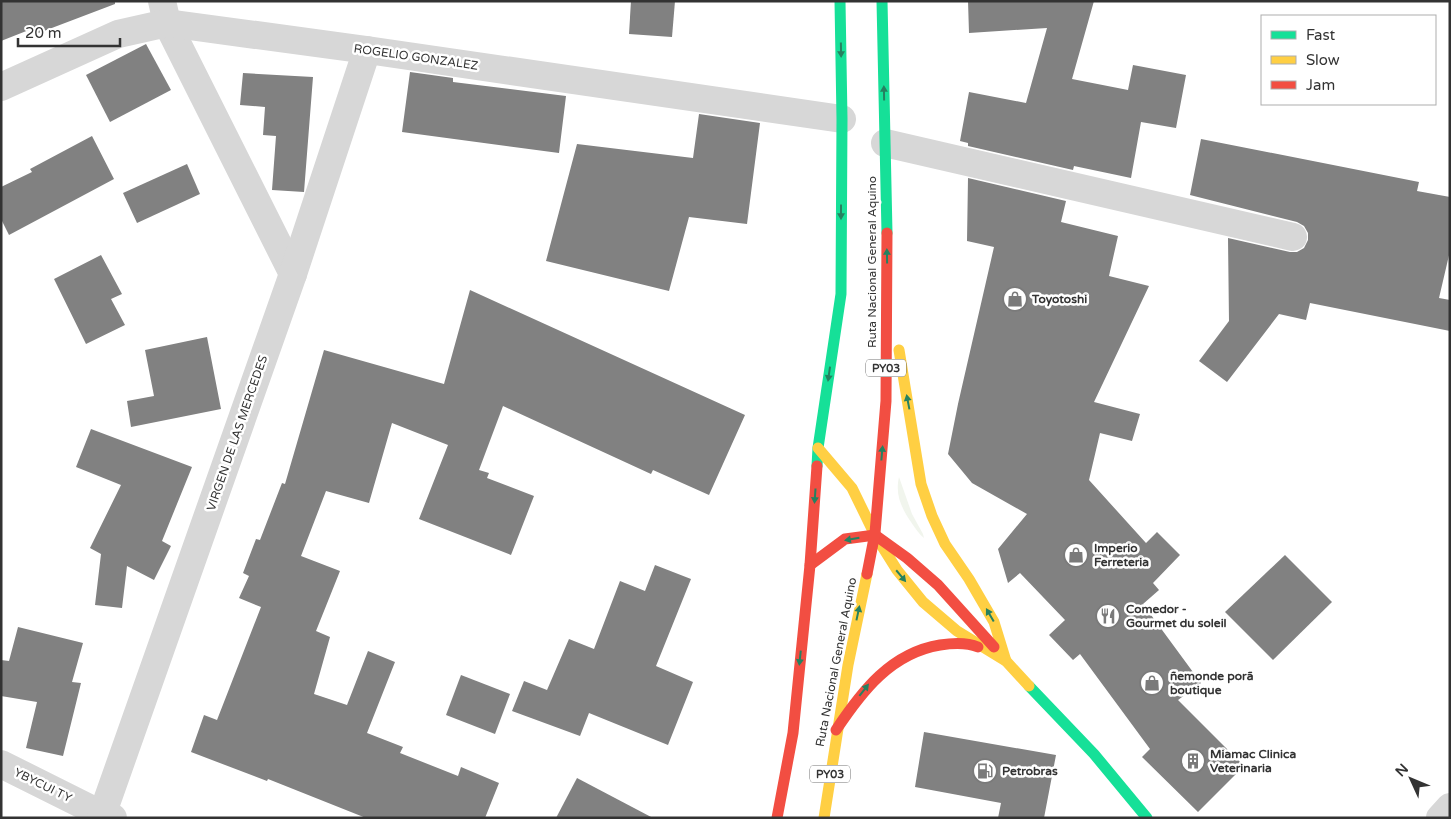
<svg xmlns="http://www.w3.org/2000/svg" width="1451" height="819" viewBox="0 0 1451 819" font-family="'Varela Round',sans-serif">
<style>
.green{fill:#f1f5ed}
.building{fill:#818181}
.lines{fill:none;stroke-linecap:round;stroke-linejoin:round}
.street{stroke:#d7d7d7;stroke-width:28}
.fast{stroke:#16e098;stroke-width:11}
.slow{stroke:#ffcf43;stroke-width:11}
.jam{stroke:#f24e42;stroke-width:11}
.oneway{fill:#268160}
.labels{text-anchor:middle;stroke-width:5;stroke-linejoin:round;paint-order:stroke}
.shield{fill:#fff;stroke:#707070;stroke-width:1}
.shield-label{font-size:11px;font-weight:bold;fill:#333}
.street-label{font-size:12px;fill:#333;stroke:#fff}
.poi-label{font-size:12px;font-weight:bold;fill:#333;stroke:#fff;text-anchor:start}
</style>
<rect width="100%" height="100%" fill="#fff"/>
<path class="green" d="M899 477 912 514 923 534 924 538C919 534 915 528 911 522 901 507 895 495 899 477Z"/>
<g class="building">
<path d="M1 1H115V4L36 34 34 28 1 41Z"/>
<path d="M631 1H675L672 37 629 34Z"/>
<path d="M968 1H1094L1072 79 1128 90 1133 65 1186 75 1176 128 1141 122 1131 178 1074 166 1073 170 968 146V143L960 141 969 92 1026 103 1047 28 969 33Z"/>
<path d="M146 44 171 90 110 122 86 75Z"/>
<path d="M410 72 453 78V82L566 96 559 153 402 132Z"/>
<path d="M243 73 313 77 304 192 272 190 276 136 263 135 265 107 240 105Z"/>
<path d="M699 114 760 123 747 224 689 217 669 291 546 261 577 144 693 158Z"/>
<path d="M92 136 114 179 9 235 1 219V187L32 172 30 169Z"/>
<path d="M1201 139 1419 182 1417 191 1450 197V251L1439 298 1450 300V331L1310 303 1306 320 1279 314 1227 382 1199 361 1229 321 1228 238 1290 252H1297L1304 248 1308 240V233L1304 226 1297 222 1190 195Z"/>
<path d="M187 164 200 194 137 223 123 193Z"/>
<path d="M968 178 1066 201 1061 222 1118 236 1109 276 1149 286 1094 402 1140 414 1132 441 1100 433 1089 480 1146 543 1157 532 1180 555 1153 583 1159 590 1143 604 1201 683 1178 700 1244 766 1198 812 1142 757 1150 749 1080 654 1073 660 1049 635 1065 620 1020 573 1008 583 998 549 1027 514 972 483 948 454 958 404 994 247 967 241Z"/>
<path d="M101 255 122 294 111 299 125 325 86 344 54 279Z"/>
<path d="M470 290 745 415 709 495 653 470 651 474 503 406 479 470 489 473 487 478 534 496 511 555 419 519 448 445 392 423 369 503 326 491 301 556 340 571 316 631 330 637 314 694 347 705 368 651 395 662 367 733 403 747 400 753 458 776 461 767 499 783 485 818H366L268 779 267 781 191 752 204 715 217 720 261 607 239 598 249 576 243 573 256 539 260 540 282 483 285 484 324 350 444 384Z"/>
<path d="M207 337 221 409 131 427 127 401 154 396 145 350Z"/>
<path d="M91 429 192 467 162 541 171 546 154 580 127 566 122 608 95 605 101 554 90 548 121 485 76 467Z"/>
<path d="M1285 555 1332 602 1273 660 1225 612Z"/>
<path d="M655 565 691 579 656 666 693 682 668 745 589 713 580 736 512 711 524 681 547 690 569 639 594 649 620 581 645 591Z"/>
<path d="M18 627 83 643 72 682 81 683 63 756 26 748 37 702 1 696V660L9 661Z"/>
<path d="M461 675 510 694 495 734 446 715Z"/>
<path d="M924 732 1056 755 1044 818H998L1001 803 915 787Z"/>
<path d="M577 778 653 818H556Z"/>
</g>
<g class="lines">
<g class="street">
<path d="M162 1 167 23 293 274"/>
<path d="M1 87 118 34 167 23 367 50 842 119"/>
<path d="M885 143 1293 237"/>
<path d="M1 764 103 815 113 818"/>
<path d="M101 818 293 274 367 50"/>
<path d="M1440 818 1450 807"/>
</g>
<g class="fast">
<path d="M882 1 887 233"/>
<path d="M817 466 818 448 841 294 842 119 840 1"/>
<path d="M1029 686 1094 754 1147 818"/>
</g>
<g class="slow">
<path d="M899 350 921 484 932 516 945 544 969 579 994 622 1006 661"/>
<path d="M818 448 852 488 875 535 897 570 923 602 957 631 1006 661 1029 686"/>
<path d="M824 818 848 665 867 574"/>
</g>
<g class="jam">
<path d="M810 565 845 539 875 535 907 558 938 585 994 647"/>
<path d="M867 574 875 533 886 401 887 233"/>
<path d="M836 730C862 691 891 653 940 645 953 643 966 642 978 647"/>
<path d="M777 818 793 733 810 565 817 466"/>
</g>
</g>
<defs><path id="oneway-solid" d="M-6-.8H1V-3.2L6.5 0L1 3.2V.8H-6Z" transform="scale(1.25)"/></defs>
<g class="oneway">
<use href="#oneway-solid" transform="translate(841 50) rotate(89)"/>
<use href="#oneway-solid" transform="translate(884 93) rotate(-91)"/>
<use href="#oneway-solid" transform="translate(841 212) rotate(90)"/>
<use href="#oneway-solid" transform="translate(887 256) rotate(-91)"/>
<use href="#oneway-solid" transform="translate(829 374) rotate(98)"/>
<use href="#oneway-solid" transform="translate(908 402) rotate(-101)"/>
<use href="#oneway-solid" transform="translate(882 453) rotate(-85)"/>
<use href="#oneway-solid" transform="translate(815 496) rotate(94)"/>
<use href="#oneway-solid" transform="translate(852 539) rotate(170)"/>
<use href="#oneway-solid" transform="translate(901 576) rotate(50)"/>
<use href="#oneway-solid" transform="translate(858 613) rotate(-78)"/>
<use href="#oneway-solid" transform="translate(990 615) rotate(-120)"/>
<use href="#oneway-solid" transform="translate(800 658) rotate(96)"/>
<use href="#oneway-solid" transform="translate(864 690) rotate(-52)"/>
</g>
<defs>
<g id="shop-ring" transform="scale(1.25)"><circle r="9.5" fill="#fff" stroke="#7a7a7a" stroke-width="1.5"/><path d="M-5-2.5h2.3a2.7 3.5 0 0 1 5.4 0H5L5.5 6h-11ZM-1.5-2.5h3a1.5 2.3 0 0 0-3 0Z" fill="#7a7a7a"/></g>
<g id="restaurant-ring" transform="scale(1.25)"><circle r="9.5" fill="#fff" stroke="#7a7a7a" stroke-width="1.5"/><path d="M-5-6h1v4h1v-4h1v4h1v-4h1v5L-1.5 .5V6h-2V.5L-5-1ZM5-6V6H3V1.5H1.5Q1.5-4 5-6Z" fill="#7a7a7a"/></g>
<g id="building-ring" transform="scale(1.25)"><circle r="9.5" fill="#fff" stroke="#7a7a7a" stroke-width="1.5"/><path d="M-4-6H4V6H1V3H-1V6H-4ZM-2.5-4.3h1.7v1.8h-1.7ZM.8-4.3h1.7v1.8H.8ZM-2.5-1h1.7V.8h-1.7ZM.8-1h1.7V.8H.8Z" fill="#7a7a7a"/></g>
<g id="fuel-ring" transform="scale(1.25)"><circle r="9.5" fill="#fff" stroke="#7a7a7a" stroke-width="1.5"/><path d="M-5.5-6h7V0h2V4h1.3V-2.5L3-4.5l.8-.8L6-3V5H2.5V1h-1V6h-7ZM-4.2-4.7v3.2H.2V-4.7Z" fill="#7a7a7a"/></g>
</defs>
<g fill-rule="evenodd">
<use href="#shop-ring" x="1015" y="299"/>
<use href="#shop-ring" x="1076" y="555"/>
<use href="#restaurant-ring" x="1108" y="616"/>
<use href="#shop-ring" x="1152" y="683"/>
<use href="#building-ring" x="1193" y="761"/>
<use href="#fuel-ring" x="985" y="771"/>
</g>
<g class="labels">
<g class="shield">
<rect x="866" y="359.5" width="40" height="17" rx="4"/>
<rect x="810" y="765.5" width="40" height="17" rx="4"/>
</g>
<g class="shield-label">
<text x="886" y="372">PY03</text>
<text x="830" y="778">PY03</text>
</g>
<g class="street-label">
<text transform="translate(416 57) rotate(8)" y="4">ROGELIO GONZALEZ</text>
<text transform="translate(872 262) rotate(-90)" y="4">Ruta Nacional General Aquino</text>
<text transform="translate(237 433) rotate(-71)" y="4">VIRGEN DE LAS MERCEDES</text>
<text transform="translate(836 662) rotate(-79)" y="4">Ruta Nacional General Aquino</text>
<text transform="translate(43 785) rotate(26)" y="4">YBYCUI TY</text>
</g>
<g class="poi-label">
<text x="1032" y="303">Toyotoshi</text>
<text x="1094" y="552">Imperio<tspan x="1094" dy="14">Ferreteria</tspan></text>
<text x="1126" y="613">Comedor -<tspan x="1126" dy="14">Gourmet du soleil</tspan></text>
<text x="1170" y="680">ñemonde porã<tspan x="1170" dy="14">boutique</tspan></text>
<text x="1210" y="758">Miamac Clinica<tspan x="1210" dy="14">Veterinaria</tspan></text>
<text x="1002" y="775">Petrobras</text>
</g>
</g>
<rect width="1451" height="819" fill="none" stroke="#333333" stroke-width="5"/>
<rect x="1261" y="15" width="175" height="90" fill="#ffffff" stroke="#adadad"/>
<rect x="1271" y="31" width="25" height="8" fill="#16e098" stroke="#adadad"/>
<text x="1306" y="40" font-size="15" fill="#333333">Fast</text>
<rect x="1271" y="56" width="25" height="8" fill="#ffcf43" stroke="#adadad"/>
<text x="1306" y="65" font-size="15" fill="#333333">Slow</text>
<rect x="1271" y="81" width="25" height="8" fill="#f24e42" stroke="#adadad"/>
<text x="1306" y="90" font-size="15" fill="#333333">Jam</text>
<g transform="translate(1411 779) rotate(314)" stroke="#ffffff" stroke-width="4" paint-order="stroke">
<path d="M0-4L9 19L0 12L-9 19Z" fill="#333333"/>
<text y="-8" font-size="14" font-weight="bold" text-anchor="middle" fill="#333333">N</text>
</g>
<path d="M18 38v8h102v-8" fill="none" stroke="#333333" stroke-width="2.5"/>
<text x="25" y="38" font-size="15" fill="#333333" stroke="#ffffff" stroke-width="4" paint-order="stroke">20 m</text>
</svg>
